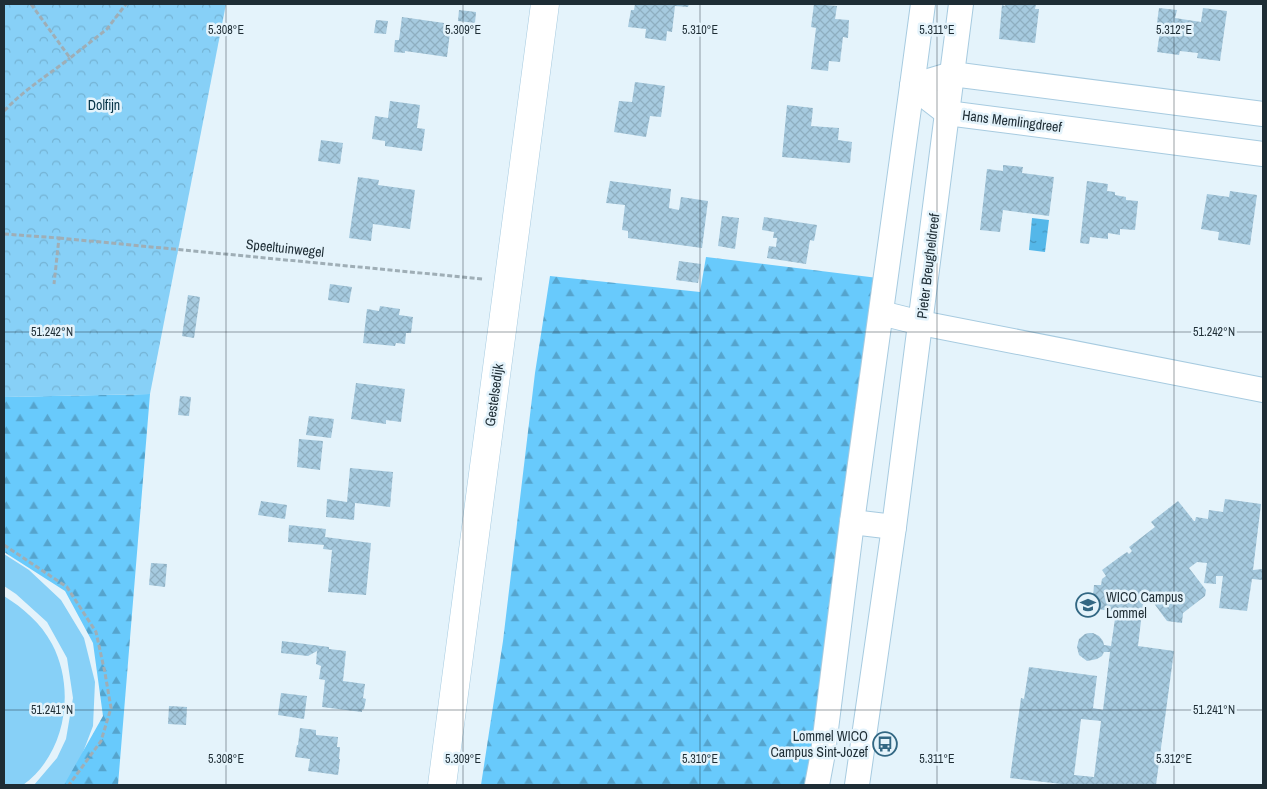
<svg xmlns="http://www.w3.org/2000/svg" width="1267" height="789" viewBox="0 0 1267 789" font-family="'Archivo Narrow',sans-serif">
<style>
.grass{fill:#87d0f7}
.forest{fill:url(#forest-firs)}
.park{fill:url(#park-crowns)}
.water{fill:url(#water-ripples)}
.building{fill:url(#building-cross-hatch);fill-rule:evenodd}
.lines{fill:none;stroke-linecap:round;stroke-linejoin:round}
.street-casing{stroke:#a7cbe0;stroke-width:26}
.secondary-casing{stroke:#a7cbe0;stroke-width:29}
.path{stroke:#9faeb6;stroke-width:3;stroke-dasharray:5 2.5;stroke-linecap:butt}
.street{stroke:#fff;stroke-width:24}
.secondary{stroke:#fff;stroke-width:28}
.ticks{fill:none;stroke:#1e2d35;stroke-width:1;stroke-opacity:0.45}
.labels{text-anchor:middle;stroke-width:5;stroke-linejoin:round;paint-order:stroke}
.park-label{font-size:14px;fill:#043246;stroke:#e4f3fb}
.street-label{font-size:14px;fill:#1e2d35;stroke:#e4f3fb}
.poi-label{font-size:14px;fill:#1e2d35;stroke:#e4f3fb;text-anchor:start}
.ticks-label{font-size:12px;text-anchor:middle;fill:#1e2d35;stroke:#e4f3fb;stroke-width:5;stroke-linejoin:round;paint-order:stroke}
</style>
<defs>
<pattern id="forest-firs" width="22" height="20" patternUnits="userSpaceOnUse" patternTransform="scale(1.25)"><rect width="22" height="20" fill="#68cafc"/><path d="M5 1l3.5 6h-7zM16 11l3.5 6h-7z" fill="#55a4cd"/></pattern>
<pattern id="park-crowns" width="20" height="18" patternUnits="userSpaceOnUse" patternTransform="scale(1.25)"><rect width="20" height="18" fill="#87d0f7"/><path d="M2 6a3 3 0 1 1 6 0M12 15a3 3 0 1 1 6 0" fill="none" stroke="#74b3d4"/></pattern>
<pattern id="water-ripples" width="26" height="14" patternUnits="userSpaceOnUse" patternTransform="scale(1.25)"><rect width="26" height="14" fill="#54b7e9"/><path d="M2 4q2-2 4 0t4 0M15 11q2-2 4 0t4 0" fill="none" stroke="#4595be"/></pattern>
<pattern id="building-cross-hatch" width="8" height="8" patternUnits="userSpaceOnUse" patternTransform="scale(1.25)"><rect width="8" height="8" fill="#a6cadf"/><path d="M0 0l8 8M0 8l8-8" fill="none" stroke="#8eaec0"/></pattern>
</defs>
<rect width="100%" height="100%" fill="#e4f3fb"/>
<g class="grass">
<path d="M4 554 29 570 61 600 84 638 95 682 93 726 77 768 65 785H34L57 758 66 739 73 698 67 658 47 622 16 594 4 586Z"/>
<path d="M4 596C23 608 41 623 52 644 76 689 66 754 23 785H4Z"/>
</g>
<g class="forest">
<path d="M706 257 878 278 810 776 806 785H481L503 641 535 373 550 276 700 292Z"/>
<path d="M150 394 118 785H64L103 716 93 643 65 591 4 552V397Z"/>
</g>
<path class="park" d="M4 4H226L150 394 4 397Z"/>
<path class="water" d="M1032 218 1049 220 1045 252 1029 250Z"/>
<g class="building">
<path d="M635 4H689L688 7 675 6 672 32 667 31 666 41 645 38 646 29 628 27 631 10H634Z"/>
<path d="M814 4 837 6 835 19 849 20 848 38 843 37 840 62 829 61 828 71 811 69 816 28 811 27Z"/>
<path d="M1006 4H1036L1035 9H1039L1035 43 999 39 1002 5 1005 6Z"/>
<path d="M1159 8 1177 10 1175 18 1201 22 1203 8 1227 11 1220 61 1197 58 1198 53 1180 51 1179 55 1157 52 1161 24 1157 23Z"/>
<path d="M459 10 476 12 475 23 458 21Z"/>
<path d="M402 17 451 24 447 57 405 51V53L394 52 395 40H399Z"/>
<path d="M376 20 388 21 386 34 374 33Z"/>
<path d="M635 82 665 86 661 117 650 116 646 137 614 132 619 101 632 102Z"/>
<path d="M390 101 420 105 417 128 425 129 422 151 385 146V141L372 139 375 116 388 118Z"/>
<path d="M787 105 813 108 811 126 839 128 838 140 852 142 850 163 782 157Z"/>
<path d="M321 140 343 143 340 164 318 161Z"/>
<path d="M1003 165 1023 167 1022 173 1054 177 1049 216 1003 210 1000 232 980 230 987 169 1003 171Z"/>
<path d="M358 177 379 180 378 185 415 190 410 229 373 224 371 241 349 238Z"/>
<path d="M610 181 671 189 669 208 679 210 681 197 708 201 702 248 628 238V231L622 230 625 205 606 203Z"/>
<path d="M1087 181 1108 184 1107 191 1115 192V195L1126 197V200L1138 201 1135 230 1120 229V235L1108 233V239L1090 237 1089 244 1080 243Z"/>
<path d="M1230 191 1257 195 1250 245 1218 240 1219 232 1201 229 1207 194 1229 197Z"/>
<path d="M722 216 739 218 735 249 718 246Z"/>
<path d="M764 217 817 225 814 241 810 240 806 264 767 258 769 246 776 247 777 238H773L774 232 762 230Z"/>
<path d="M679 261 701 264 698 283 676 280Z"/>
<path d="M330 284 352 287 349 303 328 300Z"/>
<path d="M188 295 200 297 194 338 182 336Z"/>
<path d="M380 306 400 309 399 315 413 317 411 333H406L405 344 396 343 395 346 363 343 367 309 379 311Z"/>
<path d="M356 383 405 389 401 422 386 420V424L351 419Z"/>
<path d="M180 396 191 397 189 416 178 415Z"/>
<path d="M309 416 334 419 331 438 306 435Z"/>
<path d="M299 439 323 441 320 470 297 467Z"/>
<path d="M350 468 393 472 390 507 355 503 354 520 326 517 327 499 347 502Z"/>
<path d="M1225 499 1261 504 1253 570 1263 569V580L1252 579 1247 611 1219 608 1223 576H1216V584L1204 583 1207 563 1197 562 1189 568 1206 590 1205 596 1183 613 1182 623 1167 621 1150 598 1143 604 1138 646 1174 651 1156 785H1070L1010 778 1021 698 1024 699 1029 667 1097 676 1093 708 1103 710 1110 652H1104L1102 656 1097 659 1087 661 1079 655 1077 647 1079 639 1085 634 1089 633H1093L1099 636 1103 641 1104 645 1111 646 1116 612 1098 609 1099 598 1093 597 1094 585H1101L1102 579 1106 576 1102 570 1121 556 1127 552 1129 554 1132 551 1129 547 1155 527 1151 522 1178 501 1194 521H1195L1196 517 1208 519 1209 510 1223 512ZM1081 719 1101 721 1094 777 1074 775Z"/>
<path d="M261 501 287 505 285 519 258 515Z"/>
<path d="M289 525 326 529 325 537 371 543 366 595 328 592 332 550 323 549 324 545 288 542Z"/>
<path d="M151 563 167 564 165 587 149 585Z"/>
<path d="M282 641 329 647V649L346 651 343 681 365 684 363 698 366 699 364 709 362 710V712L322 707 325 680 319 679 321 666 316 664 317 651 308 656 281 653Z"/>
<path d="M281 693 307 696 304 719 278 715Z"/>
<path d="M169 706 187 707 186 725 168 724Z"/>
<path d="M300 728 316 730V735L338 737 337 747H340L339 759H340L338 775 308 771 310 759 295 757 297 745H298Z"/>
</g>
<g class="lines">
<g class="street-casing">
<g id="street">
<path d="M912 86 947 113 1263 154"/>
<path d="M912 86 952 74 1263 114"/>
<path d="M881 313 921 323 1263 390"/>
<path d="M852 522 894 527"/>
<path d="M817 785 823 753 852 522 912 86 923 4"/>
<path d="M857 785 894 527 961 4"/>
</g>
</g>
<g class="secondary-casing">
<path id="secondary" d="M442 785 545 4"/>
</g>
<g class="path">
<path d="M31 4 70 58 107 29 126 4"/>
<path d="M4 111C25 89 47 76 70 58"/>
<path d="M4 234 59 238 54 284"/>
<path d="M59 238 483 279"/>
<path d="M4 545 67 587 96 632 105 673 111 708 101 741 69 785"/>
</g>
<use href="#street" class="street"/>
<use href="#secondary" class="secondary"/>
</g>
<path class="ticks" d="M226 4V785M463 4V785M700 4V785M937 4V785M1174 4V785M4 332H1263M4 710H1263"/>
<defs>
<g id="school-ring" transform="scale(1.25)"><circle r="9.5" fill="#e4f3fb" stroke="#326783" stroke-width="1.5"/><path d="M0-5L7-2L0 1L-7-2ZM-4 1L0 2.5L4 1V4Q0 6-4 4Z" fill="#326783"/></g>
<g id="bus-ring" transform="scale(1.25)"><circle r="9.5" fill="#e4f3fb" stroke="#326783" stroke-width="1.5"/><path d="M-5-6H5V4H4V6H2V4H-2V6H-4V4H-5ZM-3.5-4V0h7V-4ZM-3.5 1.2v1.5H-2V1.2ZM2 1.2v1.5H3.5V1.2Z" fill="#326783"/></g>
</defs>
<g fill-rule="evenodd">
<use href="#school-ring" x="1088" y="605"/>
<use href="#bus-ring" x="885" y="744"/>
</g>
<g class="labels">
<g class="park-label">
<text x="104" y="110">Dolfijn</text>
</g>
<g class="street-label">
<text transform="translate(1012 121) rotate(7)" y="5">Hans Memlingdreef</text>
<text transform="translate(285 248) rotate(6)" y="5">Speeltuinwegel</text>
<text transform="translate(928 266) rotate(-83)" y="5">Pieter Breugheldreef</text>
<text transform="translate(494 395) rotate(-82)" y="5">Gestelsedijk</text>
</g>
<g class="poi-label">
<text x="1106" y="602">WICO Campus<tspan x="1106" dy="16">Lommel</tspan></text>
<text x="868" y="741" text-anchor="end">Lommel WICO<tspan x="868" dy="16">Campus Sint-Jozef</tspan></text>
</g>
</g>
<g class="ticks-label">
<text x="226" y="34">5.308°E</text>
<text x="463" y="34">5.309°E</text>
<text x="700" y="34">5.310°E</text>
<text x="937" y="34">5.311°E</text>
<text x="1174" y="34">5.312°E</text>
<text x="52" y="336">51.242°N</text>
<text x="1214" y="336">51.242°N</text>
<text x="52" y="714">51.241°N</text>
<text x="1214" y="714">51.241°N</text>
<text x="226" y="763">5.308°E</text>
<text x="463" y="763">5.309°E</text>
<text x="700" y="763">5.310°E</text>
<text x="937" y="763">5.311°E</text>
<text x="1174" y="763">5.312°E</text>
</g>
<rect width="1267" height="789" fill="none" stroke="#1e2d35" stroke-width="10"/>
</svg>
